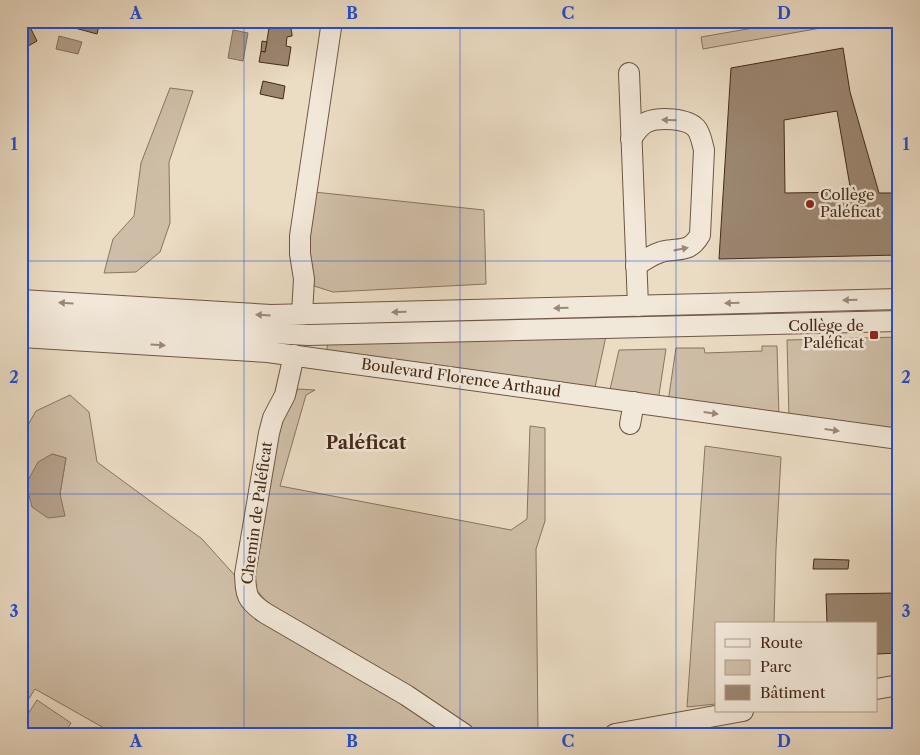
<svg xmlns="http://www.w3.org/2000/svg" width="920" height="755" viewBox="0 0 920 755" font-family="'Libre Caslon Text',serif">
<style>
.green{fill:#cfbea7;stroke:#8a7460;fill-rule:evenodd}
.water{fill:#b39f8a;stroke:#87705c}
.building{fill:#9b8671;stroke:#452918;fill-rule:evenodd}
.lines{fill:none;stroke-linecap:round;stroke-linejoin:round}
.minor-casing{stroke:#6e5643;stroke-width:22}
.minor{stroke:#f2e8d9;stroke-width:20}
.oneway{fill:#9c8878}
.grid{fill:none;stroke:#1d4ed8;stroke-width:1;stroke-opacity:0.55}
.poi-dot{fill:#8f2418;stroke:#f2e8d9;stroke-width:2}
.labels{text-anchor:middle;stroke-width:5;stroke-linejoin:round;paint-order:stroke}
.poi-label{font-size:15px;fill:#452918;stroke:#f2e8d9;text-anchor:start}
.street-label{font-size:15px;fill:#452918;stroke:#f2e8d9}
.quarter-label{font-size:18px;font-weight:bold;fill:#452918;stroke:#f2e8d9}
.neatline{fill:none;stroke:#1d4ed8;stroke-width:2}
.grid-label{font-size:16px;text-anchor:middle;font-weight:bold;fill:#1d4ed8}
</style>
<rect width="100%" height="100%" fill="#ebdcc4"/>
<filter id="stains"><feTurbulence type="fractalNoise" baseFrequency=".004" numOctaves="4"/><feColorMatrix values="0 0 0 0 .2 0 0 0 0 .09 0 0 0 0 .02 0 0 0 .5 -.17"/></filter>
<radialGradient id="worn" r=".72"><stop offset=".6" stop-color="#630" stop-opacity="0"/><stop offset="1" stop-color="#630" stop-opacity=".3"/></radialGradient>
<g class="green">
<path d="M780 21H860L703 49 701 37 782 23Z"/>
<path d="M170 88 193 91 169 162 170 223 160 252 136 272 104 273 113 239 134 216 141 163Z"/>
<path d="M314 192 484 210 486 284 333 292 314 286 305 240Z"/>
<path d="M770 307V315L616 320 615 311Z"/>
<path d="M606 336 594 392 326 353 328 343Z"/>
<path d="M899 337V435L789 419 787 340Z"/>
<path d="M762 346H777L779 418 668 402 676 348H704L705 353 762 351Z"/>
<path d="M666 349 658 401 609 394 619 350Z"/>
<path d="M298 389 315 390 306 395 280 486 511 530 527 519 530 426 545 428V521L536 549 538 734H477L351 651 269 605 250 582 279 421Z"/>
<path d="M70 395 89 412 97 462 202 539 239 580 246 607 453 734H112L104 728 35 689 21 711V437L36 411ZM52 454 66 458 60 494Z"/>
<path d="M705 446 781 457 776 549 774 624H716V704L687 707Z"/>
<path d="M37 700 71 723 64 734H21V725Z"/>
</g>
<g class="water">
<path d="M233 30 248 33 243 61 228 58Z"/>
<path d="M59 36 82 42 78 54 56 49Z"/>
<path d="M52 454 66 458 60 494 65 516 48 518 32 507 26 484 38 462Z"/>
</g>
<g class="building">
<path d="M21 21H27L37 41 21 50Z"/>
<path d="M49 21H100L97 34Z"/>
<path d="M268 21H295V24L289 23V26L291 29 292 34V36L287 37 286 46 291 47 288 66 259 62 261 51 265 52 270 22Z"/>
<path d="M262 41 267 42 265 52 261 51Z"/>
<path d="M843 48 850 92 879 193H899V255L719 259 731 68ZM837 111 851 192 785 193 784 120Z"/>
<path d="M263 81 285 86 283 99 260 94Z"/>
<path d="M814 559 849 560 848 569H813Z"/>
<path d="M899 593V653L876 654V624H827L826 594Z"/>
</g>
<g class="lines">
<g class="minor-casing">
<g id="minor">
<path d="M629 73 638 306"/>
<path d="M631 139C636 132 639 126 647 122 659 117 687 118 696 128 701 134 702 143 704 150L700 235C689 254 679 247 661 252 652 255 644 260 636 266"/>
<path d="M21 300 271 315 899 299"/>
<path d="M302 314 304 279 300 254V236L332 21"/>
<path d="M21 319 308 335 899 321"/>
<path d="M21 337 268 352 899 439"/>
<path d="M294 355 285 395 273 418 269 433 245 574C246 595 246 600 265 613L406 695 464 734"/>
<path d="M630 424 634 402"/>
<path d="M876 689 899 685"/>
<path d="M615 734 743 711"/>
</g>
</g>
<use href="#minor" class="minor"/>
</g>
<defs><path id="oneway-solid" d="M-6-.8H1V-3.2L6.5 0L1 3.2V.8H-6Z" transform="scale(1.25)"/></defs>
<g class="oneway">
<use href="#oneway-solid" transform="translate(669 120) rotate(-179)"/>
<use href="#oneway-solid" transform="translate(681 249) rotate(-11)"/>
<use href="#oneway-solid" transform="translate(850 300) rotate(179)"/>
<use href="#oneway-solid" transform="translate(66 303) rotate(-177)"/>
<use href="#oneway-solid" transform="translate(732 303) rotate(178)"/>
<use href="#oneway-solid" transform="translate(561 308) rotate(179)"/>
<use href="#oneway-solid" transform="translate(399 312) rotate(179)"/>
<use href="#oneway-solid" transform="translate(263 315) rotate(-177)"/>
<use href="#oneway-solid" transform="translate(158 345) rotate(4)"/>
<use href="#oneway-solid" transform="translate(711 413) rotate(8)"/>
<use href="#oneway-solid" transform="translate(832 430) rotate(8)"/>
</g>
<path class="grid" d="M244 21V734M460 21V734M676 21V734M21 261H899M21 494H899"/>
<g class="poi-dot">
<circle cx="810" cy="204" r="5"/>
<rect x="869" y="330" width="10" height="10" rx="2.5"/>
</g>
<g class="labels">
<g class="poi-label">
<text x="820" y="200">Collège<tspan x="820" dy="17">Paléficat</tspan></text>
<text x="864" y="331" text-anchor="end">Collège de<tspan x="864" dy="17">Paléficat</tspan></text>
</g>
<g class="street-label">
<text transform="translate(461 378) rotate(8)" y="5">Boulevard Florence Arthaud</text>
<text transform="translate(257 513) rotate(-82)" y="5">Chemin de Paléficat</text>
</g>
<g class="quarter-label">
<text x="366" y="449">Paléficat</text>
</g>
</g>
<rect width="920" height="755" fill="none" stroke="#ebdcc4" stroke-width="55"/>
<rect x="715" y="622" width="162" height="90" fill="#f2e8d9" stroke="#ad9c8c"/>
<rect x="725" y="639" width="25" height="8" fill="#f2e8d9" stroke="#ad9c8c"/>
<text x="760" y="648" font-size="15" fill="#452918">Route</text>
<rect x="725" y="660" width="25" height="15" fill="#cfbea7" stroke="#ad9c8c"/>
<text x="760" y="672" font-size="15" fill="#452918">Parc</text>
<rect x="725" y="685" width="25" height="15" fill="#9b8671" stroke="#ad9c8c"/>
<text x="760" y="698" font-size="15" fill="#452918">Bâtiment</text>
<rect x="28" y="28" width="864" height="700" class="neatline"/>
<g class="grid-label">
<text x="136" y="19">A</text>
<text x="352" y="19">B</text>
<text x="568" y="19">C</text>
<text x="784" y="19">D</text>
<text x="14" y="150">1</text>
<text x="906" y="150">1</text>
<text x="14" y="383">2</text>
<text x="906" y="383">2</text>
<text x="14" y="617">3</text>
<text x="906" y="617">3</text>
<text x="136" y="747">A</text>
<text x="352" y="747">B</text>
<text x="568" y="747">C</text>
<text x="784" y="747">D</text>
</g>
<rect width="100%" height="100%" filter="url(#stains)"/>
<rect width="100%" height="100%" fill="url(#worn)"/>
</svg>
